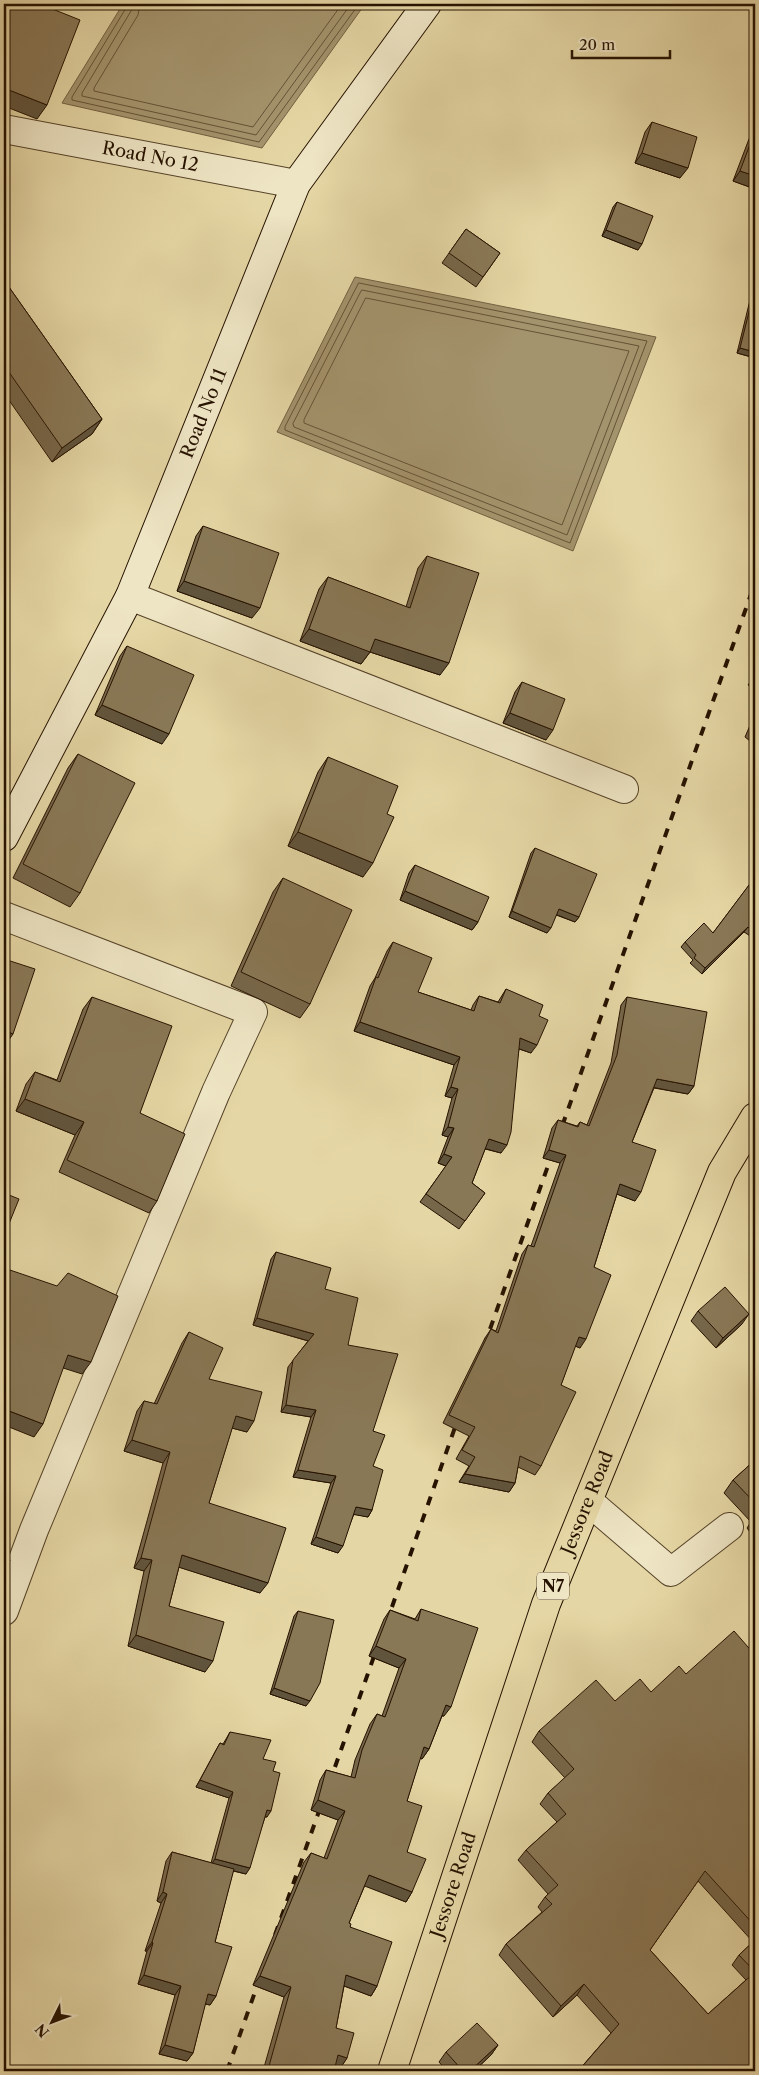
<svg xmlns="http://www.w3.org/2000/svg" width="759" height="2075" viewBox="0 0 759 2075" font-family="'Libre Caslon Text',serif">
<style>
.water{fill:#a4946d;stroke:#726041}
.lines{fill:none;stroke-linecap:round;stroke-linejoin:round}
.shore{stroke:#655336;stroke-width:1}
.street-casing{stroke:#564329;stroke-width:30}
.secondary-casing{stroke:#261200;stroke-width:30}
.highway-casing{stroke:#261200;stroke-width:30}
.street{stroke:#eee5c4;stroke-width:28}
.secondary{stroke:#eee5c4;stroke-width:28}
.highway{stroke:#e5d7a5;stroke-width:28}
.rail{stroke:#261200;stroke-width:4;stroke-dasharray:9 9;stroke-linecap:butt}
.wall{fill:#76674a;stroke:#261200;fill-rule:evenodd}
.shaded-wall{fill:#60543c;stroke:#261200}
.building{fill:#897856;stroke:#261200}
.labels{text-anchor:middle;stroke-width:4;stroke-linejoin:round;paint-order:stroke}
.shield{fill:#eee5c4;stroke:#62513b;stroke-width:1}
.shield-label{font-size:16px;font-weight:bold;fill:#261200}
.street-label{font-size:18px;fill:#261200;stroke:#eee5c4}
</style>
<rect width="100%" height="100%" fill="#e5d7a5"/>
<filter id="stains"><feTurbulence type="fractalNoise" baseFrequency=".004" numOctaves="4"/><feColorMatrix values="0 0 0 0 .2 0 0 0 0 .09 0 0 0 0 .02 0 0 0 .5 -.17"/></filter>
<radialGradient id="worn" r=".72"><stop offset=".6" stop-color="#630" stop-opacity="0"/><stop offset="1" stop-color="#630" stop-opacity=".3"/></radialGradient>
<g class="water">
<path d="M123 4H365L262 148 62 103Z"/>
<path d="M355 277 656 337 573 551 277 432Z"/>
</g>
<g class="lines">
<g class="shore">
<path d="M126 4V8L72 97V100L259 142 359 4"/>
<path d="M133 4 131 11 82 93V96L256 135 351 4"/>
<path d="M140 4 138 15 94 88V91L253 127 342 4"/>
<path d="M359 283 647 341 570 543 285 430V427Z"/>
<path d="M362 290 639 346 567 535 294 427 293 424Z"/>
<path d="M366 298 629 351 562 525 304 423V420Z"/>
</g>
<g class="street-casing">
<g id="street">
<path id="s1" d="M4 129 296 184"/>
<path d="M130 596 624 789"/>
<path d="M4 916 253 1012 216 1092 34 1530 4 1611"/>
<path d="M588 1501 671 1572 729 1527"/>
</g>
</g>
<g class="secondary-casing">
<g id="secondary">
<path id="s2" d="M4 837 130 596 296 184 427 4"/>
</g>
</g>
<g class="highway-casing">
<g id="highway">
<path id="s3" d="M392 2071 546 1604 722 1172 755 1117"/>
</g>
</g>
<use href="#street" class="street"/>
<use href="#secondary" class="secondary"/>
<use href="#highway" class="highway"/>
<g class="rail">
<path d="M484 1346 755 583"/>
<path d="M386 1624 459 1416"/>
<path d="M329 1784 378 1645"/>
<path d="M275 1935 323 1800"/>
<path d="M227 2071 261 1975"/>
</g>
</g>
<g class="wall">
<path d="M652 122 680 178 635 163 645 132Z"/>
<path d="M755 130V189L733 181 749 139Z"/>
<path d="M617 202 638 250 602 236 613 207Z"/>
<path d="M466 229 500 253 476 287 442 263Z"/>
<path d="M4 280 102 419 92 434 52 462 4 393Z"/>
<path d="M755 287V358L737 353 752 292Z"/>
<path d="M203 526 252 618 177 591 196 536Z"/>
<path d="M427 556 440 675 370 652 361 664 300 641 319 589 328 577 406 607 418 568Z"/>
<path d="M127 646 162 744 95 715 120 656Z"/>
<path d="M522 682 546 740 503 723 515 692Z"/>
<path d="M755 714V745L745 737Z"/>
<path d="M78 754 80 893 70 907 13 878 68 768Z"/>
<path d="M328 757 363 877 288 846 318 772Z"/>
<path d="M535 848 579 917 575 922 556 915 547 933 509 917 531 853Z"/>
<path d="M415 865 478 922 472 930 400 900 409 873Z"/>
<path d="M755 876V939L744 932 702 974 690 963 693 960 681 947 685 942 713 933 753 880Z"/>
<path d="M283 878 310 1004 300 1018 231 986 273 892Z"/>
<path d="M393 942 418 992 471 1010 473 1005 479 996 498 1002 506 989 539 1016 531 1053 519 1049 501 1153 485 1149 472 1183 485 1193 459 1229 420 1202 446 1166 438 1163 448 1137 442 1135 452 1098 445 1096 454 1065 354 1031 370 986 375 978 387 951Z"/>
<path d="M92 997 140 1113 157 1201 149 1213 59 1172 75 1135 16 1111 26 1084 35 1072 57 1080 83 1009Z"/>
<path d="M627 997 694 1086 688 1094 654 1088 632 1142 635 1201 617 1194 594 1267 580 1348 575 1346 561 1385 541 1466 535 1475 518 1467 515 1483 509 1492 459 1482 469 1466 456 1459 469 1436 443 1423 485 1338 491 1329 496 1331 522 1254 528 1245 531 1246 560 1163 543 1158 552 1128 558 1120 577 1126 580 1122 587 1125 611 1063 621 1005Z"/>
<path d="M276 1252 325 1289 348 1345 373 1431 372 1510 368 1517 354 1514 338 1553 311 1544 331 1483 293 1477 311 1417 281 1412 288 1367 308 1341 253 1325 271 1259Z"/>
<path d="M698 1311 742 1324 716 1348 691 1321Z"/>
<path d="M189 1332 209 1379 247 1432 232 1428 209 1503 260 1593 179 1567 169 1606 205 1672 128 1646 144 1571 134 1568 163 1463 124 1451 137 1411 144 1401 154 1404 182 1343Z"/>
<path d="M755 1460V1539L747 1528 751 1522 724 1493 733 1480Z"/>
<path d="M421 1609 444 1716H442L429 1749 422 1759 420 1758 407 1801V1852L412 1892 406 1902 365 1885 349 1923 350 1927 377 1986 371 1996 344 1986 336 2028 347 2058 341 2067 335 2066 334 2071H263L284 1997 253 1985 304 1862 311 1853 324 1858 338 1820 311 1810 320 1780 326 1770 351 1777 355 1760 370 1724 377 1714 382 1716 399 1668 369 1656 384 1619 390 1610 415 1619Z"/>
<path d="M298 1611 306 1706 270 1694 294 1616Z"/>
<path d="M755 1655V2071H578L611 2033 577 1995 553 2017 499 1955 506 1944 542 1912 538 1907 545 1897 548 1894 518 1860 526 1850 557 1822 540 1804 548 1793 565 1778 532 1742 539 1731 615 1701 651 1692 686 1674ZM698 1881 753 1942 739 1955 732 1965 746 1980 708 2014 650 1950Z"/>
<path d="M230 1732 263 1759 273 1771 267 1817H265L246 1874 233 1871 215 1942 216 1996 210 2005 205 2004 193 2053 187 2061 159 2054 175 1995 138 1984 147 1951H145L161 1903 157 1901 166 1861 172 1852 211 1863 229 1798 196 1787 216 1750 220 1743 223 1744 226 1739Z"/>
<path d="M498 2045 491 2055 474 2071H447L439 2062 446 2052Z"/>
</g>
<g class="shaded-wall">
<path d="M4 88 47 105 37 119 4 106Z"/>
<path d="M642 153 688 168 680 178 635 163Z"/>
<path d="M740 171 755 176V189L733 181Z"/>
<path d="M606 230 642 244 638 250 602 236Z"/>
<path d="M740 348 755 352V358L737 353Z"/>
<path d="M102 419 92 434 52 462 62 448Z"/>
<path d="M184 581 260 608 252 618 177 591Z"/>
<path d="M309 629 375 639 449 663 440 675 370 652 361 664 300 641Z"/>
<path d="M754 677 755 678V688L748 685Z"/>
<path d="M102 705 169 734 162 744 95 715Z"/>
<path d="M510 713 553 730 546 740 503 723Z"/>
<path d="M298 832 373 863 363 877 288 846Z"/>
<path d="M405 891 478 922 472 930 400 900Z"/>
<path d="M559 909 579 917 575 922 555 914Z"/>
<path d="M512 911 551 928 547 933 509 917Z"/>
<path d="M748 927 744 932 702 974 705 968Z"/>
<path d="M360 1022 460 1057 454 1065 354 1031Z"/>
<path d="M4 1030 13 1034 6 1044 4 1043Z"/>
<path d="M520 1038 537 1045 531 1053 514 1047Z"/>
<path d="M657 1079 694 1086 688 1094 651 1087Z"/>
<path d="M451 1087 458 1089 452 1098 445 1096Z"/>
<path d="M25 1099 84 1122 75 1135 16 1111Z"/>
<path d="M448 1127 454 1128 448 1137 442 1135Z"/>
<path d="M489 1139 507 1145 501 1153 483 1148Z"/>
<path d="M549 1150 566 1155 560 1163 543 1158Z"/>
<path d="M444 1154 452 1157 446 1166 438 1163Z"/>
<path d="M620 1184 641 1192 635 1201 614 1193Z"/>
<path d="M749 1314 742 1324 716 1348 723 1338Z"/>
<path d="M257 1318 314 1334 309 1341 253 1325Z"/>
<path d="M579 1337 586 1339 580 1348 573 1345Z"/>
<path d="M68 1355 91 1362 82 1374 60 1367Z"/>
<path d="M286 1405 316 1410 311 1417 281 1412Z"/>
<path d="M4 1409 43 1424 34 1437 4 1425Z"/>
<path d="M236 1416 254 1421 247 1432 228 1427Z"/>
<path d="M132 1440 170 1452 163 1463 124 1451Z"/>
<path d="M298 1470 336 1476 331 1483 293 1477Z"/>
<path d="M465 1474 515 1483 509 1492 459 1482Z"/>
<path d="M356 1507 372 1510 368 1517 351 1514Z"/>
<path d="M316 1537 343 1546 338 1553 311 1544Z"/>
<path d="M182 1555 268 1583 260 1593 175 1566Z"/>
<path d="M141 1558 152 1560 144 1571 134 1568Z"/>
<path d="M136 1635 213 1661 205 1672 128 1646Z"/>
<path d="M376 1646 406 1659 399 1668 369 1656Z"/>
<path d="M274 1688 310 1701 306 1706 270 1694Z"/>
<path d="M446 1705 451 1707 444 1716 439 1715Z"/>
<path d="M424 1747 429 1749 422 1759 417 1757Z"/>
<path d="M200 1780 233 1792 229 1798 196 1787Z"/>
<path d="M318 1800 345 1811 338 1820 311 1810Z"/>
<path d="M267 1810 271 1811 267 1817 263 1816Z"/>
<path d="M215 1859 250 1868 246 1874 211 1865Z"/>
<path d="M369 1875 412 1892 406 1902 362 1885Z"/>
<path d="M163 1892 167 1894 161 1903 157 1901Z"/>
<path d="M152 1942 153 1943 147 1951H145Z"/>
<path d="M144 1975 181 1986 175 1995 138 1984Z"/>
<path d="M346 1975 377 1986 371 1996 339 1984Z"/>
<path d="M260 1976 291 1987 284 1997 253 1985Z"/>
<path d="M584 1984 577 1995 553 2017 561 2006Z"/>
<path d="M208 1994 216 1996 210 2005 202 2003Z"/>
<path d="M165 2045 193 2053 187 2061 159 2054Z"/>
<path d="M498 2045 491 2055 474 2071H470Z"/>
<path d="M338 2055 347 2058 341 2067 332 2065Z"/>
<path d="M269 2066 276 2069 275 2071H265Z"/>
</g>
<g class="building">
<path d="M4 4H40L80 20 47 105 4 88Z"/>
<path d="M652 122 697 137 688 168 642 153Z"/>
<path d="M755 131V176L740 171Z"/>
<path d="M617 202 653 216 642 244 606 230Z"/>
<path d="M466 229 500 253 483 277 449 253Z"/>
<path d="M4 280 102 419 62 448 4 365Z"/>
<path d="M755 288V352L740 348Z"/>
<path d="M203 526 279 553 260 608 184 581Z"/>
<path d="M427 556 479 573 449 663 375 639 370 652 309 629 328 577 410 608Z"/>
<path d="M127 646 194 675 169 734 102 705Z"/>
<path d="M522 682 565 699 553 730 510 713Z"/>
<path d="M755 718V732L750 729Z"/>
<path d="M78 754 135 783 80 893 23 864Z"/>
<path d="M328 757 398 786 387 814 394 817 373 863 298 832Z"/>
<path d="M535 848 597 874 579 917 559 909 551 928 512 911Z"/>
<path d="M415 865 489 897 478 922 405 891Z"/>
<path d="M755 877V932L748 927 705 968 694 958 696 955 685 942 704 923 713 933Z"/>
<path d="M283 878 352 910 310 1004 241 972Z"/>
<path d="M393 942 432 958 418 992 474 1011 479 996 500 1003 506 989 543 1005 539 1016 548 1020 537 1045 520 1038 511 1132 507 1145 489 1139 472 1183 485 1193 465 1221 426 1194 452 1157 444 1154 454 1128 448 1127 458 1089 451 1087 460 1057 360 1022 376 977 378 978Z"/>
<path d="M4 959 35 969 13 1034 4 1030Z"/>
<path d="M92 997 172 1026 140 1113 185 1134 157 1201 67 1160 84 1122 25 1099 35 1072 60 1082Z"/>
<path d="M627 997 707 1012 694 1086 657 1079 632 1142 656 1150 641 1192 620 1184 594 1267 611 1275 586 1339 579 1337 561 1385 576 1392 541 1466 520 1456 515 1483 465 1474 475 1457 462 1450 475 1427 449 1415 491 1329 498 1333 528 1245 534 1247 566 1155 549 1150 558 1120 578 1127 580 1122 589 1126 617 1055Z"/>
<path d="M4 1193 19 1199 4 1236Z"/>
<path d="M276 1252 331 1268 325 1289 358 1298 348 1345 398 1354 373 1431 385 1435 373 1466 383 1470 372 1510 356 1507 343 1546 316 1537 336 1476 298 1470 316 1410 286 1405 293 1360 314 1334 257 1318Z"/>
<path d="M4 1268 57 1286 68 1273 118 1296 91 1362 68 1355 43 1424 4 1409V1323L6 1317 4 1316Z"/>
<path d="M725 1287 749 1314 723 1338 698 1311Z"/>
<path d="M189 1332 223 1348 209 1379 262 1392 254 1421 236 1416 209 1503 286 1528 268 1583 182 1555 169 1606 224 1622 213 1661 136 1635 152 1560 141 1558 170 1452 132 1440 144 1401 157 1404Z"/>
<path d="M755 1460V1503L733 1480Z"/>
<path d="M4 1559 10 1560 4 1577Z"/>
<path d="M421 1609 478 1628 451 1707 446 1705 429 1749 424 1747 407 1801 422 1806 407 1852 426 1859 412 1892 369 1875 349 1923 351 1924 350 1927 392 1942 377 1986 346 1975 336 2028 354 2033 347 2058 338 2055 334 2071H276V2069L269 2066 291 1987 260 1976 311 1853 327 1859 345 1811 318 1800 326 1770 355 1778 362 1750 377 1714 385 1717 406 1659 376 1646 390 1610 418 1621Z"/>
<path d="M298 1611 334 1620 320 1683 310 1701 274 1688Z"/>
<path d="M734 1631 755 1655V1926L705 1871 650 1950 708 2014 755 1972 739 1955 755 1940V2071H582L580 2069 619 2024 584 1984 561 2006 506 1944 552 1904 545 1897 558 1885 526 1850 566 1814 548 1793 574 1769 539 1731 596 1680 615 1701 640 1679 651 1692 679 1666 686 1674Z"/>
<path d="M230 1732 271 1740 263 1759 276 1762 273 1771 280 1773 271 1811 267 1810 250 1868 215 1859 233 1792 200 1780 220 1743 224 1745Z"/>
<path d="M172 1852 234 1869 215 1942 232 1947 216 1996 208 1994 193 2053 165 2045 181 1986 144 1975 153 1943 152 1942 167 1894 163 1892Z"/>
<path d="M477 2023 498 2045 470 2071H463L446 2052Z"/>
</g>
<g class="labels">
<rect class="shield" x="537" y="1572.5" width="32" height="27" rx="4"/>
<g class="shield-label">
<text x="553" y="1592">N7</text>
</g>
<g class="street-label">
<text dy="6" stroke="none"><textPath href="#s1" startOffset="149">Road No 12</textPath></text>
<text dy="6" stroke="none"><textPath href="#s2" startOffset="469">Road No 11</textPath></text>
<text dy="6" stroke="none"><textPath href="#s3" startOffset="601">Jessore Road</textPath></text>
<text dy="6" stroke="none"><textPath href="#s3" startOffset="196">Jessore Road</textPath></text>
</g>
</g>
<rect width="759" height="2075" fill="none" stroke="#e5d7a5" stroke-width="20"/>
<rect x="5" y="5" width="749" height="2065" fill="none" stroke="#261200" stroke-width="2.5"/>
<rect x="10" y="10" width="739" height="2055" fill="none" stroke="#261200"/>
<g transform="translate(52 2022) rotate(228)" stroke="#eee5c4" stroke-width="4" paint-order="stroke">
<path d="M0-4L9 19L0 12L-9 19Z" fill="#261200"/>
<text y="-8" font-size="14" font-weight="bold" text-anchor="middle" fill="#261200">N</text>
</g>
<path d="M572 50v8h98v-8" fill="none" stroke="#261200" stroke-width="2.5"/>
<text x="579" y="50" font-size="15" fill="#261200" stroke="#eee5c4" stroke-width="4" paint-order="stroke">20 m</text>
<rect width="100%" height="100%" filter="url(#stains)"/>
<rect width="100%" height="100%" fill="url(#worn)"/>
</svg>
